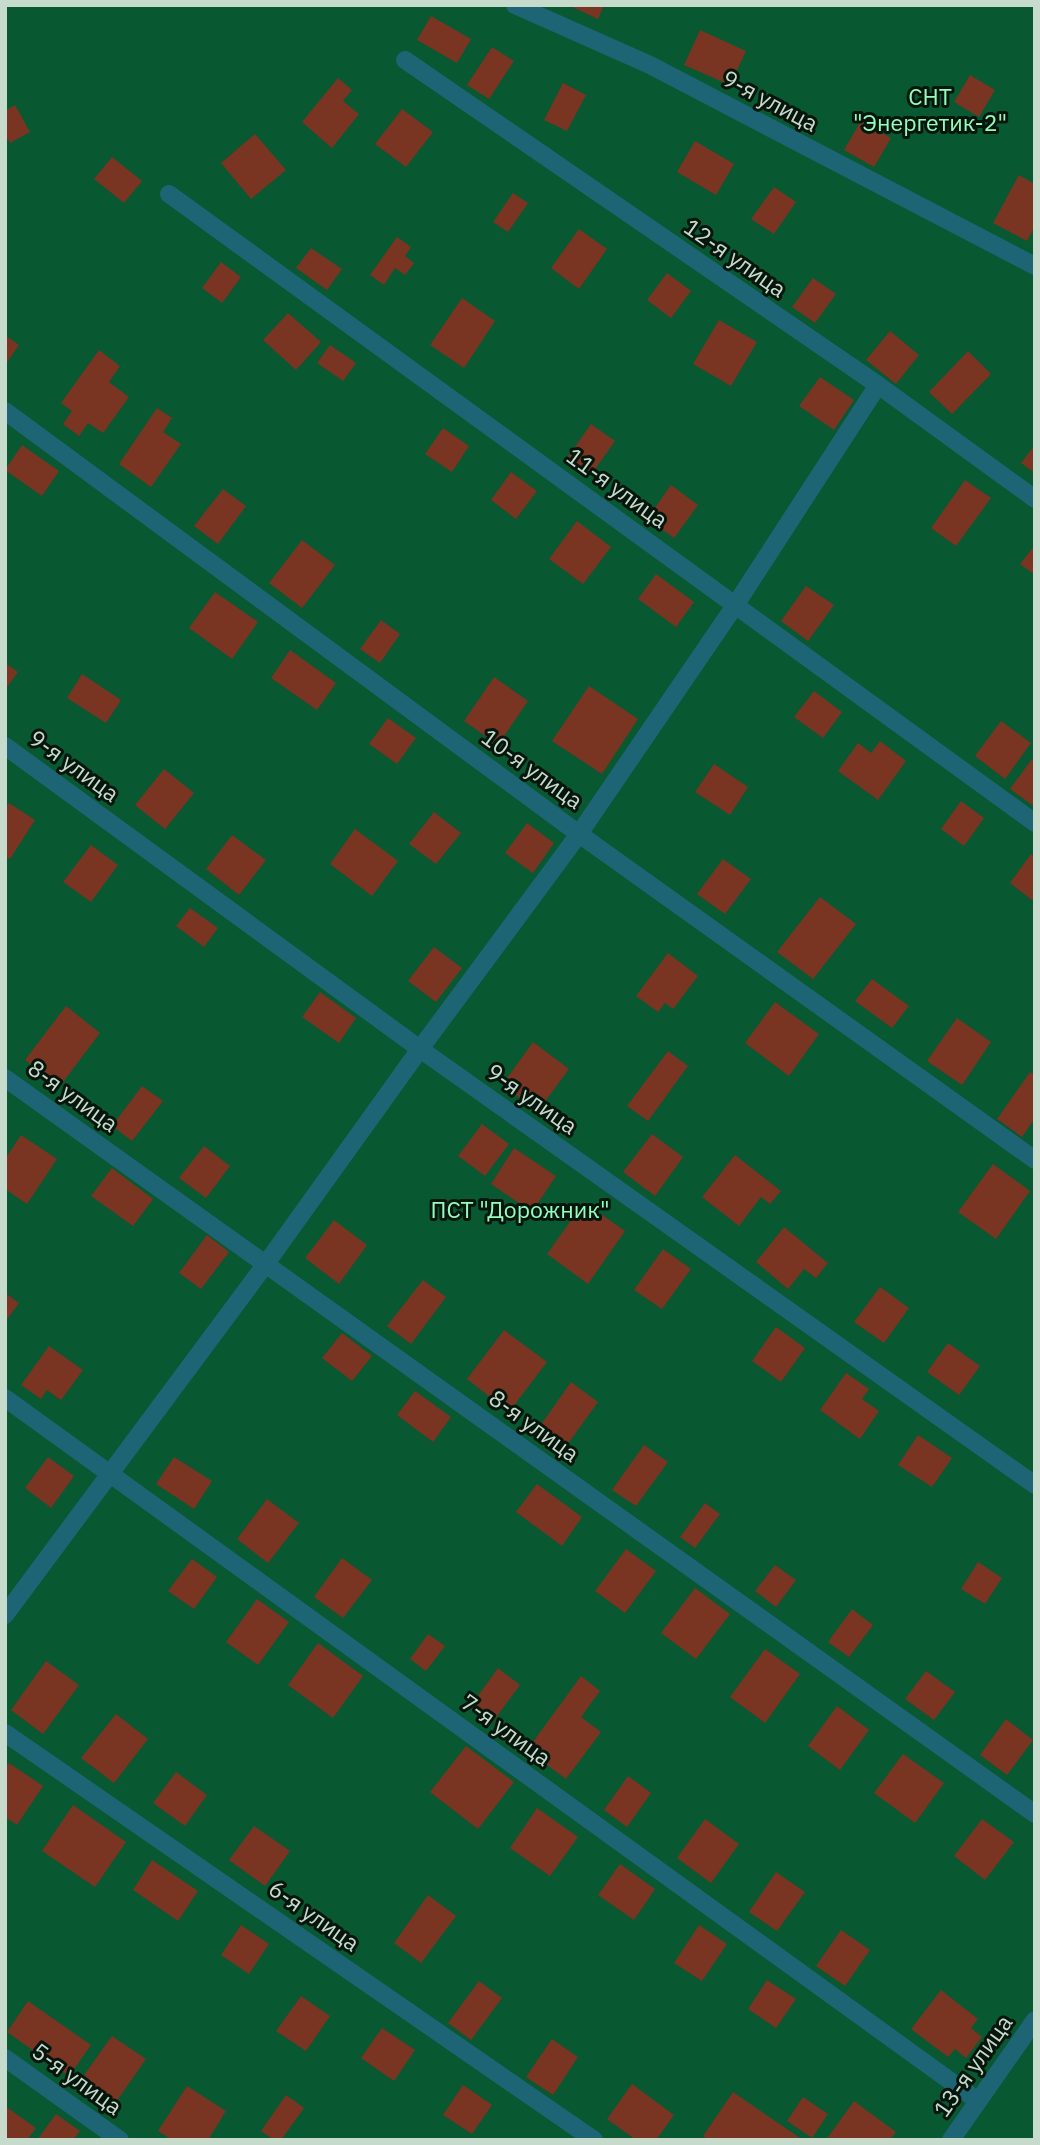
<svg xmlns="http://www.w3.org/2000/svg" width="1040" height="2145" viewBox="0 0 1040 2145" font-family="'IBM Plex Sans',sans-serif">
<style>
.green{fill:#085831}
.building{fill:#793422}
.lines{fill:none;stroke-linecap:round;stroke-linejoin:round}
.minor{stroke:#1d6575;stroke-width:18}
.labels{text-anchor:middle;stroke-width:6;stroke-linejoin:round;paint-order:stroke}
.park-label{font-size:23px;fill:#94fcbc;stroke:#07160d}
.street-label{font-size:23px;fill:#c7dbcd;stroke:#07160d}
</style>
<rect width="100%" height="100%" fill="#0d321d"/>
<rect class="green" x="5" y="5" width="1030" height="2135"/>
<g class="building">
<path d="M568 5H604L598 19Z"/>
<path d="M431 16 471 39 457 63 417 40Z"/>
<path d="M700 30 746 51 730 85 684 65Z"/>
<path d="M492 47 514 61 489 99 467 85Z"/>
<path d="M970 75 995 90 979 117 954 102Z"/>
<path d="M338 78 352 90 343 101 359 114 332 148 302 122Z"/>
<path d="M563 83 586 95 567 131 544 120Z"/>
<path d="M15 105 30 132 10 143 5 135V111Z"/>
<path d="M402 109 433 132 406 167 375 144Z"/>
<path d="M861 121 891 138 874 167 844 150Z"/>
<path d="M255 134 286 170 251 199 221 163Z"/>
<path d="M695 141 734 164 716 195 677 172Z"/>
<path d="M112 157 142 181 124 203 94 179Z"/>
<path d="M1019 175 1035 184V226L1027 241 993 223Z"/>
<path d="M774 187 796 202 774 234 751 219Z"/>
<path d="M513 193 528 203 508 232 493 222Z"/>
<path d="M579 229 607 249 579 289 551 268Z"/>
<path d="M397 237 411 247 405 256 414 263 405 275 395 268 384 285 370 275Z"/>
<path d="M311 248 342 269 327 290 296 268Z"/>
<path d="M221 262 241 277 222 303 202 288Z"/>
<path d="M667 273 691 291 671 318 647 300Z"/>
<path d="M813 278 836 294 815 323 792 307Z"/>
<path d="M462 298 495 321 464 368 430 345Z"/>
<path d="M288 313 321 342 296 370 263 340Z"/>
<path d="M719 320 757 342 731 386 693 364Z"/>
<path d="M890 331 919 355 896 384 866 360Z"/>
<path d="M5 335 19 345 5 365Z"/>
<path d="M330 345 356 363 343 381 317 363Z"/>
<path d="M99 350 120 366 109 382 129 397 103 433 88 423 79 436 63 424 72 411 61 403Z"/>
<path d="M968 351 991 374 952 414 929 392Z"/>
<path d="M820 377 854 400 834 430 799 406Z"/>
<path d="M157 408 172 418 163 432 181 444 151 487 119 464Z"/>
<path d="M591 424 615 441 591 475 567 458Z"/>
<path d="M443 428 469 446 452 472 425 454Z"/>
<path d="M22 445 59 471 42 496 5 470Z"/>
<path d="M1035 445V473L1021 463Z"/>
<path d="M511 472 537 491 516 519 491 500Z"/>
<path d="M965 480 991 498 956 546 931 528Z"/>
<path d="M671 485 698 505 674 538 647 519Z"/>
<path d="M223 489 246 506 218 544 194 526Z"/>
<path d="M577 521 611 547 583 584 549 559Z"/>
<path d="M302 540 335 565 302 608 269 583Z"/>
<path d="M1035 545V575L1020 564Z"/>
<path d="M656 574 694 602 676 627 638 599Z"/>
<path d="M806 586 834 605 808 641 781 621Z"/>
<path d="M215 592 258 622 232 659 189 628Z"/>
<path d="M381 620 400 634 380 663 360 649Z"/>
<path d="M290 650 336 683 317 710 271 678Z"/>
<path d="M5 663 18 672 5 690Z"/>
<path d="M82 674 121 700 106 723 67 698Z"/>
<path d="M494 677 528 701 498 745 464 721Z"/>
<path d="M589 686 638 719 602 774 552 741Z"/>
<path d="M814 691 842 712 823 738 794 717Z"/>
<path d="M388 718 416 738 397 764 369 744Z"/>
<path d="M1001 721 1031 743 1005 779 975 756Z"/>
<path d="M880 741 906 761 878 800 838 771 858 743 871 753Z"/>
<path d="M1032 759 1035 761V807L1010 789Z"/>
<path d="M714 764 748 787 730 815 695 792Z"/>
<path d="M164 769 194 793 165 829 135 805Z"/>
<path d="M961 801 984 818 964 846 941 829Z"/>
<path d="M9 803 35 820 10 859 5 856V809Z"/>
<path d="M434 812 461 833 436 864 409 844Z"/>
<path d="M527 823 554 843 533 873 505 853Z"/>
<path d="M355 829 398 861 372 896 330 864Z"/>
<path d="M232 835 266 860 239 895 206 869Z"/>
<path d="M91 845 118 865 91 902 63 882Z"/>
<path d="M1031 854 1035 857V897L1032 900 1010 883Z"/>
<path d="M723 859 751 879 725 914 697 894Z"/>
<path d="M820 897 856 924 813 979 777 952Z"/>
<path d="M190 908 218 928 204 947 176 926Z"/>
<path d="M434 947 462 968 436 1002 408 981Z"/>
<path d="M668 953 698 976 673 1009 665 1003 658 1012 636 996Z"/>
<path d="M872 979 909 1006 892 1028 855 1001Z"/>
<path d="M320 992 356 1018 339 1043 302 1017Z"/>
<path d="M775 1002 819 1034 789 1076 745 1043Z"/>
<path d="M66 1006 100 1033 60 1086 25 1060Z"/>
<path d="M957 1018 991 1042 962 1085 927 1061Z"/>
<path d="M533 1042 569 1069 538 1111 502 1085Z"/>
<path d="M668 1051 688 1066 648 1121 627 1106Z"/>
<path d="M1030 1072 1035 1075V1118L1022 1137 997 1119Z"/>
<path d="M142 1086 163 1101 132 1141 112 1126Z"/>
<path d="M482 1124 509 1144 485 1176 458 1156Z"/>
<path d="M652 1134 683 1157 655 1196 623 1172Z"/>
<path d="M21 1135 57 1159 27 1204 5 1189V1159Z"/>
<path d="M204 1146 230 1166 206 1198 179 1178Z"/>
<path d="M514 1148 556 1176 532 1212 491 1184Z"/>
<path d="M735 1155 781 1191 770 1204 761 1197 739 1226 702 1197Z"/>
<path d="M993 1164 1030 1191 996 1239 958 1212Z"/>
<path d="M112 1168 153 1199 133 1226 91 1196Z"/>
<path d="M584 1202 625 1231 588 1284 547 1254Z"/>
<path d="M334 1220 367 1245 339 1284 305 1258Z"/>
<path d="M784 1227 828 1263 816 1278 804 1269 788 1289 756 1262Z"/>
<path d="M207 1235 229 1252 201 1289 179 1273Z"/>
<path d="M663 1249 691 1269 662 1309 634 1290Z"/>
<path d="M423 1280 446 1297 411 1344 387 1326Z"/>
<path d="M880 1287 909 1308 884 1343 854 1322Z"/>
<path d="M5 1293 19 1303 5 1322Z"/>
<path d="M776 1327 805 1348 781 1382 752 1361Z"/>
<path d="M504 1330 547 1362 509 1412 467 1379Z"/>
<path d="M342 1333 372 1356 352 1381 322 1358Z"/>
<path d="M948 1343 980 1366 959 1395 927 1372Z"/>
<path d="M49 1346 83 1370 61 1400 47 1390 41 1399 21 1385Z"/>
<path d="M846 1373 869 1389 862 1399 879 1411 860 1439 820 1410Z"/>
<path d="M571 1382 598 1402 562 1452 535 1433Z"/>
<path d="M415 1391 451 1417 433 1442 397 1415Z"/>
<path d="M918 1435 952 1458 932 1487 898 1465Z"/>
<path d="M644 1445 668 1462 636 1506 612 1490Z"/>
<path d="M48 1457 74 1476 51 1508 25 1488Z"/>
<path d="M174 1457 212 1481 194 1509 156 1484Z"/>
<path d="M537 1484 582 1517 562 1546 516 1512Z"/>
<path d="M267 1499 299 1523 268 1563 237 1539Z"/>
<path d="M705 1503 720 1514 695 1548 680 1537Z"/>
<path d="M626 1549 656 1571 625 1613 595 1591Z"/>
<path d="M342 1558 372 1580 343 1618 314 1597Z"/>
<path d="M192 1559 217 1577 194 1609 168 1591Z"/>
<path d="M978 1562 1002 1578 985 1604 961 1589Z"/>
<path d="M775 1565 796 1580 776 1607 755 1591Z"/>
<path d="M695 1588 730 1614 696 1659 661 1633Z"/>
<path d="M257 1599 289 1622 258 1665 226 1642Z"/>
<path d="M852 1609 873 1625 849 1657 828 1642Z"/>
<path d="M428 1634 445 1646 426 1671 410 1659Z"/>
<path d="M318 1643 363 1676 333 1718 288 1685Z"/>
<path d="M765 1649 800 1674 765 1723 730 1697Z"/>
<path d="M46 1661 79 1685 43 1734 11 1710Z"/>
<path d="M498 1668 520 1685 492 1723 470 1707Z"/>
<path d="M926 1671 955 1692 934 1720 905 1699Z"/>
<path d="M581 1676 600 1691 581 1717 601 1732 566 1779 527 1750Z"/>
<path d="M837 1706 869 1730 840 1770 808 1746Z"/>
<path d="M116 1714 148 1739 114 1783 81 1758Z"/>
<path d="M1006 1719 1033 1740 1007 1775 980 1755Z"/>
<path d="M466 1746 514 1782 478 1829 430 1792Z"/>
<path d="M903 1754 944 1783 915 1823 874 1793Z"/>
<path d="M9 1763 43 1786 17 1825 5 1817V1768Z"/>
<path d="M176 1772 207 1795 185 1826 153 1803Z"/>
<path d="M628 1776 651 1793 627 1827 604 1810Z"/>
<path d="M73 1805 126 1842 95 1887 42 1851Z"/>
<path d="M537 1808 578 1837 550 1876 510 1848Z"/>
<path d="M705 1819 739 1844 711 1883 677 1858Z"/>
<path d="M982 1819 1014 1842 985 1880 954 1856Z"/>
<path d="M254 1826 290 1851 265 1886 229 1860Z"/>
<path d="M152 1860 198 1891 178 1921 133 1890Z"/>
<path d="M620 1864 655 1889 634 1920 598 1895Z"/>
<path d="M776 1872 805 1892 777 1931 749 1912Z"/>
<path d="M428 1895 456 1916 421 1963 394 1943Z"/>
<path d="M241 1925 269 1944 249 1974 221 1955Z"/>
<path d="M699 1925 727 1944 702 1981 674 1963Z"/>
<path d="M841 1930 870 1950 845 1986 816 1966Z"/>
<path d="M767 1980 796 1999 776 2028 748 2009Z"/>
<path d="M479 1981 502 1998 471 2040 448 2023Z"/>
<path d="M941 1990 978 2019 971 2028 982 2037 966 2058 955 2049 948 2057 911 2029Z"/>
<path d="M301 1996 330 2016 306 2051 276 2031Z"/>
<path d="M28 2001 91 2045 69 2076 7 2032Z"/>
<path d="M382 2028 415 2050 394 2081 361 2058Z"/>
<path d="M112 2036 146 2059 116 2102 82 2078Z"/>
<path d="M552 2039 578 2057 553 2095 526 2077Z"/>
<path d="M632 2084 674 2115 656 2140H636L607 2119Z"/>
<path d="M463 2085 492 2105 472 2134 443 2115Z"/>
<path d="M187 2086 226 2111 208 2140H172L158 2131Z"/>
<path d="M733 2092 803 2140H708L703 2136Z"/>
<path d="M286 2095 304 2108 281 2140H274L261 2131Z"/>
<path d="M803 2097 828 2114 812 2138 787 2121Z"/>
<path d="M854 2101 896 2132 890 2140H826Z"/>
<path d="M5 2106 36 2128 27 2140H5Z"/>
<path d="M56 2114 80 2131 73 2140H37Z"/>
</g>
<g class="lines">
<g class="minor">
<path d="M515 5 650 65 1035 266"/>
<path d="M405 60 878 385 1035 499"/>
<path d="M169 194 1035 823"/>
<path d="M5 411 579 834 1035 1160"/>
<path d="M5 746 420 1049 1035 1485"/>
<path d="M5 1078 1035 1814"/>
<path d="M5 1398 978 2101"/>
<path d="M5 1615 265 1265 420 1049 579 834 736 604 878 385"/>
<path d="M5 1733 594 2140"/>
<path d="M5 2058 120 2140"/>
<path d="M951 2140 1035 2020"/>
</g>
</g>
<g class="labels">
<g class="park-label">
<text x="930" y="105">СHТ<tspan x="930" dy="26">"Энергетик-2"</tspan></text>
<text x="520" y="1218">ПСТ "Дорожник"</text>
</g>
<g class="street-label">
<text transform="translate(770 101) rotate(28)" y="8">9-я улица</text>
<text transform="translate(735 258) rotate(35)" y="8">12-я улица</text>
<text transform="translate(617 488) rotate(36)" y="8">11-я улица</text>
<text transform="translate(74 766) rotate(36)" y="8">9-я улица</text>
<text transform="translate(532 769) rotate(36)" y="8">10-я улица</text>
<text transform="translate(73 1096) rotate(36)" y="8">8-я улица</text>
<text transform="translate(532 1099) rotate(35)" y="8">9-я улица</text>
<text transform="translate(534 1426) rotate(36)" y="8">8-я улица</text>
<text transform="translate(506 1730) rotate(36)" y="8">7-я улица</text>
<text transform="translate(314 1916) rotate(35)" y="8">6-я улица</text>
<text transform="translate(973 2066) rotate(-55)" y="8">13-я улица</text>
<text transform="translate(77 2079) rotate(36)" y="8">5-я улица</text>
</g>
</g>
<rect width="1040" height="2145" fill="none" stroke="#c7dbcd" stroke-width="14"/>
</svg>
